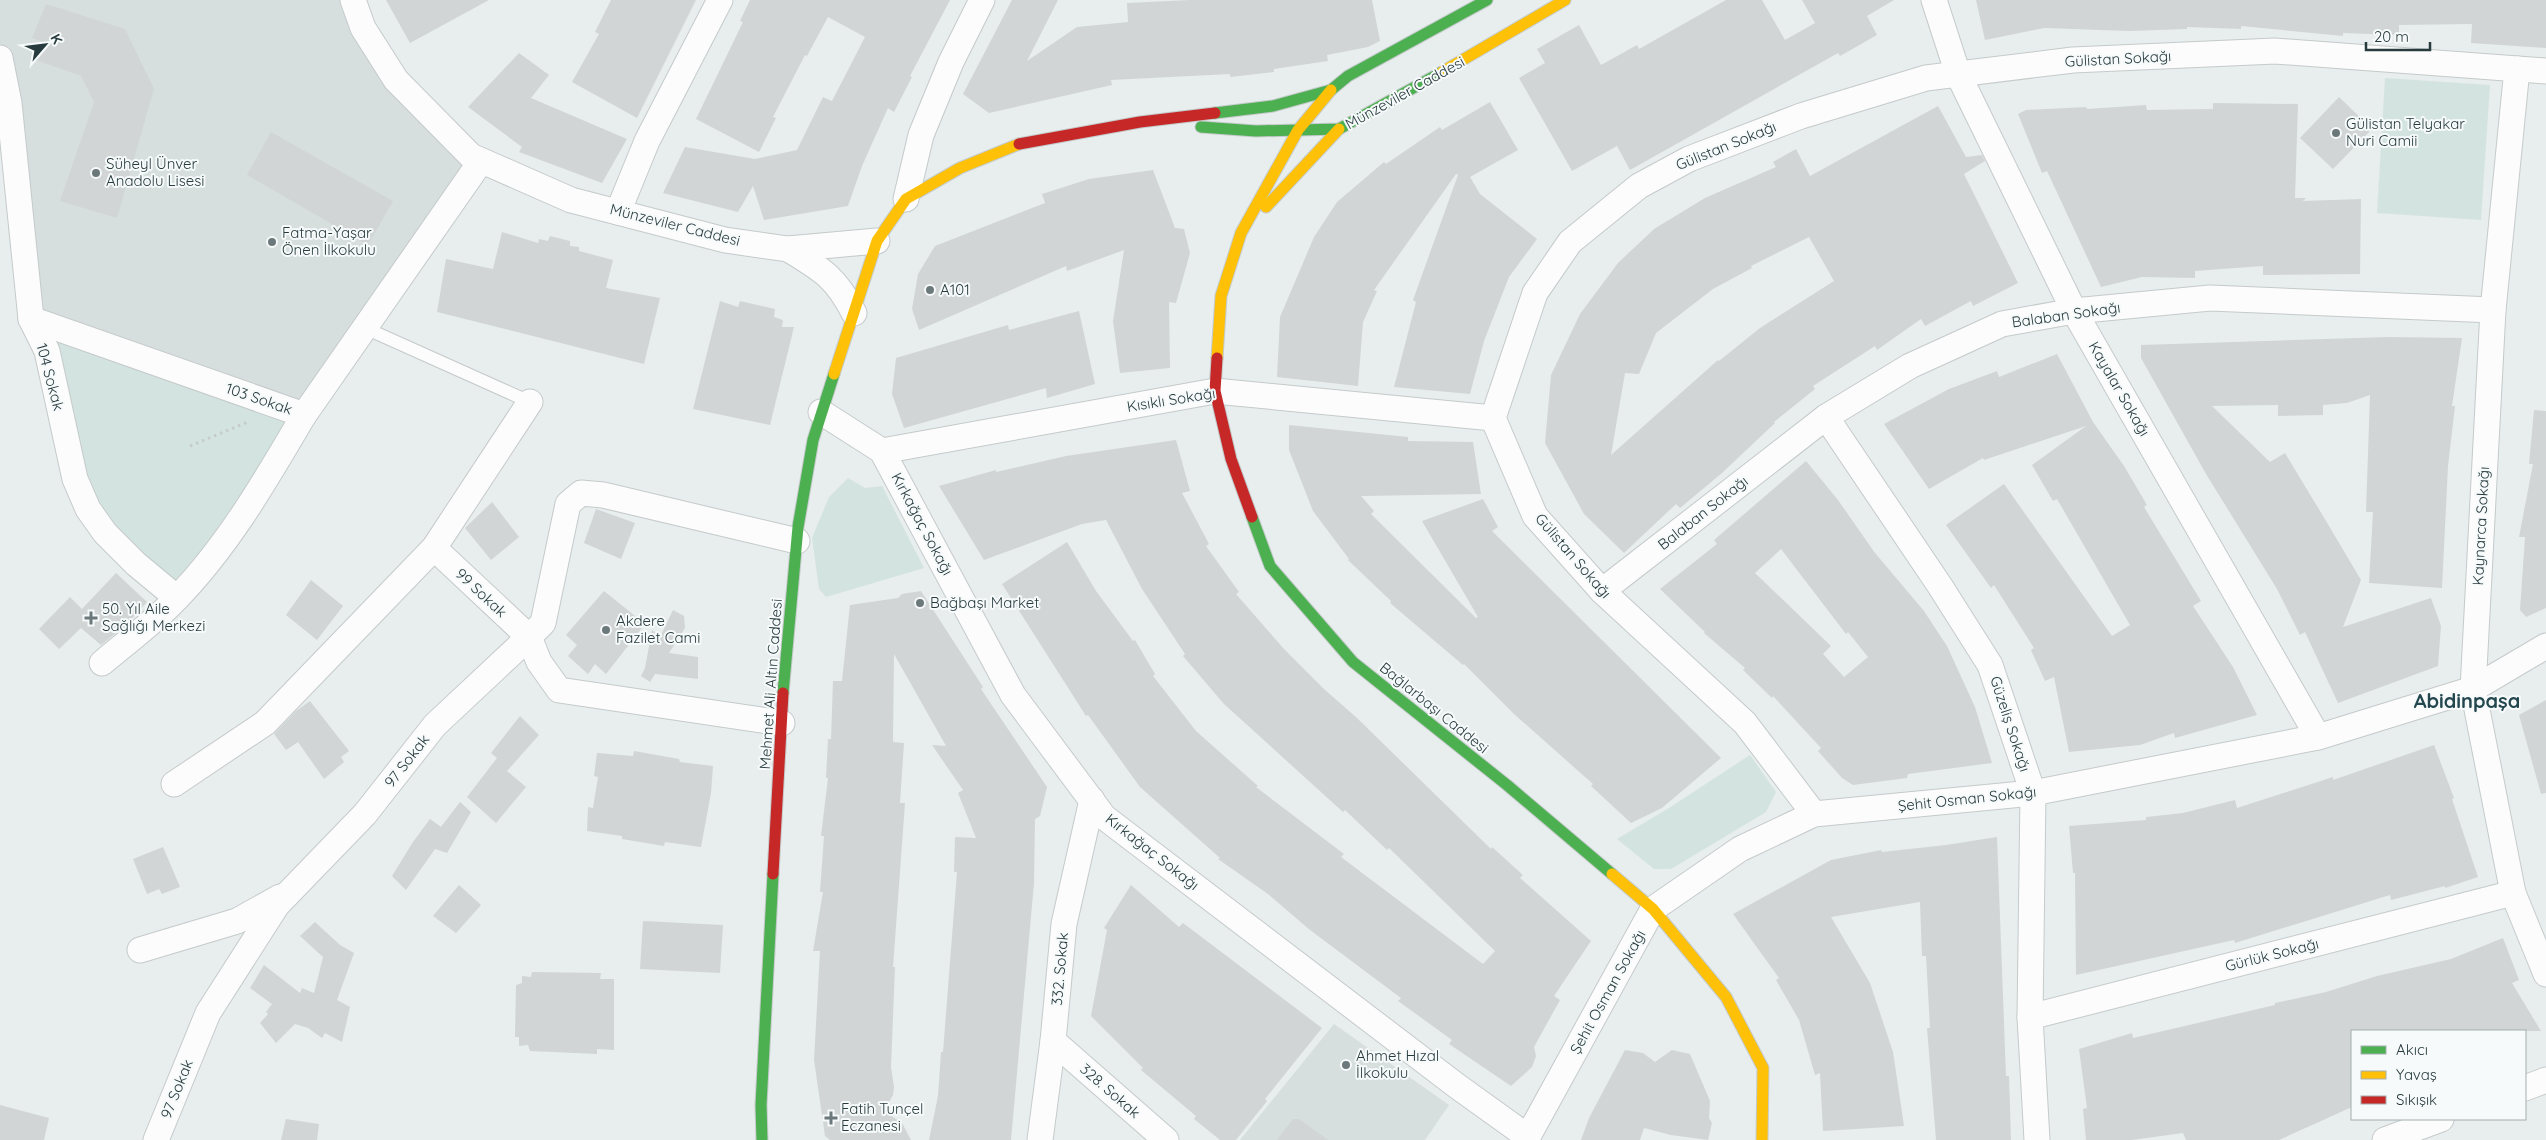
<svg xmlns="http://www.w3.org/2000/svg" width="2546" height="1140" viewBox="0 0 2546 1140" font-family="Quicksand,sans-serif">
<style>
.built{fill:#d7dede}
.green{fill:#d3e4e0}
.building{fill:#d1d5d5;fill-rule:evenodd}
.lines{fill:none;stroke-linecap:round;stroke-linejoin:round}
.lane-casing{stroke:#c5caca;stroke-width:14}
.street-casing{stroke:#c5caca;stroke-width:27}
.fast-casing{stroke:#c4caca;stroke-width:13}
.slow-casing{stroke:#c4caca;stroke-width:13}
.jam-casing{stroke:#c4caca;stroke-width:13}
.path{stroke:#c6ccce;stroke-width:3;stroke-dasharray:2.5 4;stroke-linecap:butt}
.lane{stroke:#fcfcfc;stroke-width:12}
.street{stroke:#fcfcfc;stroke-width:25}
.fast{stroke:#4caf50;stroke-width:11}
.slow{stroke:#ffc107;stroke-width:11}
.jam{stroke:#c62828;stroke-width:11}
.poi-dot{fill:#6b797c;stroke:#f7fafa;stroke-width:2}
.labels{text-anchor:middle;stroke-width:4;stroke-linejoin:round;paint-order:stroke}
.street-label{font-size:15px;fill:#273b3f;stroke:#f7fafa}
.poi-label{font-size:15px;fill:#273b3f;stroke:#f7fafa;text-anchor:start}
.district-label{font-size:20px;font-weight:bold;fill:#24474f;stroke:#f7fafa}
</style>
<rect width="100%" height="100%" fill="#e8eded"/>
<g class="built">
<path d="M0 0H353L363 28 471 156 304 400 283 407 31 319 0 58Z"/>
<path d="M1334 1024 1449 1105 1425 1140H1240Z"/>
</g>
<g class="green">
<path d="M2385 78 2490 85 2481 220 2377 213Z"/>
<path d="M44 321 283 407 304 400 177 598 88 509Z"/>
<path d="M848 478 865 488 882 486 924 568 826 597 819 589 812 538 829 497Z"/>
<path d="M1750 755 1776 792 1766 812 1671 869H1654L1617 839 1669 808Z"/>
</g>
<g class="building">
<path d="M386 0H489L410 43Z"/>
<path d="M611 0H696L637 118 572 82 599 34 595 32Z"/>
<path d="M750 0H950L910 76 912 77 894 112 888 108 862 166 848 206 764 220 753 186 738 212 663 193 685 147 755 159 797 150 823 97 832 101 865 37 828 17 807 56 805 55 773 117 776 118 759 152 696 119 743 22 740 21Z"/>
<path d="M1012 0H1058L1027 61 1077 27 1128 22 1127 3 1190 0H1372L1380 41 1368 47 1327 55 1328 61 1274 69V72L1230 77V74L1111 80 1112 85 989 113 963 94Z"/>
<path d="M1726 0H1762L1785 40 1815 23 1802 0H1894L1867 16 1877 35 1840 56 1838 53 1630 170 1617 146 1572 171 1519 78 1545 63 1537 49 1579 25 1601 65 1637 45 1639 49Z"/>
<path d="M1976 0H2546V48L2471 43 2472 24 2399 25V35L2343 33V36L2241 26V29L2187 27V29L2129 31 2044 28 1985 40Z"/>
<path d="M46 4 125 29 154 89 117 218 60 201 94 102 81 76 36 60 43 42 32 38Z"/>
<path d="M519 53 549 75 531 98 627 139 602 183 519 152 522 147 468 107Z"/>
<path d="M2339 97 2372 129 2333 169 2300 138Z"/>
<path d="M1490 102 1518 150 1470 177 1480 194 1537 239 1509 277 1484 341 1470 394 1394 387 1416 302 1413 300 1458 175 1456 174 1374 290 1377 291 1363 322 1358 386 1277 377 1280 317 1314 237 1337 202 1384 162 1386 164 1440 127 1442 130Z"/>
<path d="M2213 103 2298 104 2295 198H2306L2303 201 2361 199 2360 274 2263 275V266L2195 271V278L2142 277 2101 287 2047 171 2042 173 2018 114 2026 110 2086 107 2087 109 2146 105 2147 110 2213 109Z"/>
<path d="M1938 106 1966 157 1982 155 1985 161 1964 174 2018 283 1973 306 1971 301 1925 326 1921 319 1877 350 1875 346 1813 386 1815 389 1774 422 1775 423 1722 473 1680 508 1676 504 1624 553 1584 514 1545 443 1551 375 1580 314 1618 263 1654 229 1705 198 1776 167 1773 162 1796 149 1810 176ZM1809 237 1834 281 1760 328 1719 361 1718 360 1611 455 1625 373 1639 374 1656 333 1713 289 1752 268 1751 266Z"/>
<path d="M271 132 393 201 368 245 247 175Z"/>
<path d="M1153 170 1175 228 1184 229 1190 253 1176 303 1169 302 1170 368 1120 373 1113 321 1124 250 1067 271 1066 266 919 330 912 309 918 274 935 246 1045 203 1042 194 1089 179Z"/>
<path d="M502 232 538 243 539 239 548 241 550 236 570 241V246L579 247V251L613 260 606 288 660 298 644 364 437 312 446 259 493 269Z"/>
<path d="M720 301 738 307 740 301 775 309 774 317 783 320 782 327H794L770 425 693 409Z"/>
<path d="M1079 311 1095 384 1047 398 1046 388 904 428 892 394 896 358 1008 325 1009 330Z"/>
<path d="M2388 337 2462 338 2452 406H2455L2448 466 2442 588 2369 583 2373 512H2366L2370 395 2347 403 2323 405V415L2278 416V405L2212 406 2270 462 2285 453 2329 526 2361 580 2343 627 2431 598 2441 626 2438 666 2338 703 2305 632 2300 635 2277 589 2206 474 2141 358V345Z"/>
<path d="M2057 354 2093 422 2124 466 2147 505 2144 507 2201 601 2193 606 2233 667 2257 715 2175 738 2174 733 2140 745 2069 752 2054 677 2045 681 2031 650 2034 648 1994 585 1991 588 1946 525 2004 484 2112 636 2130 625 2057 499 2053 501 2032 465 2086 426 1984 460 1983 458 1929 489 1884 424 1949 389 1997 371 1999 377Z"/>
<path d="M2534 410 2546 411V608L2526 617 2520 610 2525 537H2519L2533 464H2529Z"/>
<path d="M1289 425 1408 437V441L1473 442 1481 494 1361 496 1374 511 1371 514 1476 618 1478 617 1422 521 1483 499 1498 527 1492 531 1721 758 1662 808 1631 823 1591 786 1593 784 1514 714 1464 664 1463 665 1390 603 1391 601 1348 560 1349 559 1313 511 1289 450Z"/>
<path d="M1176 440 1190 491 1182 493 1209 544 1206 546 1239 592 1236 594 1284 649 1324 689 1357 718 1491 849 1492 847 1523 875 1520 878 1591 941 1554 996 1560 1000 1534 1047 1536 1056 1532 1067 1511 1086 1449 1044 1452 1040 1398 1001 1401 998 1310 930 1268 894 1218 859 1220 858 1140 787 1088 715 1086 716 1002 584 1067 542 1096 591 1133 641 1135 640 1155 674 1153 676 1196 731 1258 786 1256 787 1344 854 1341 857 1483 964 1495 951 1389 848 1387 850 1345 810 1343 812 1224 704 1183 656 1185 654 1142 589 1106 520 1082 524 984 560 939 486 996 470V472L1066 456Z"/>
<path d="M1806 461 1838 500 1875 553 1924 611 1947 646 1975 707 1992 763 1908 774 1907 778 1853 785 1842 778 1818 751 1821 748 1773 696 1772 698 1743 670 1745 668 1704 633 1705 632 1660 589 1717 544 1714 540ZM1781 549 1846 634 1848 632 1868 657 1844 677 1823 654 1831 646 1755 573Z"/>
<path d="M492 502 519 537 491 560 465 528Z"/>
<path d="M596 509 635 523 621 559 584 543Z"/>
<path d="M116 573 147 602 126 625 101 645 81 628 59 649 39 629 70 597 82 609Z"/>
<path d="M311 580 343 606 317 640 286 615Z"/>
<path d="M604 591 645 624 606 674 595 664 588 674 568 656 577 645 566 635Z"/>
<path d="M921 591 983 687 981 689 1047 787 1040 816 1035 819 1034 883 1011 1140H929L938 1096 941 1052H943L957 872H954L955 837 976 838 958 793 963 790 932 745 946 746 894 654 893 742 904 743 900 803H905L893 967H895L891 1067 894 1087 893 1095 884 1111 902 1123 911 1140H830L825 1136 814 1060 820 951H813L823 892H820L824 836H821L828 778H826L828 739H831L833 681H842L850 605 898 598 902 594Z"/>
<path d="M673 610 684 616 685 628 669 653 698 657V679L655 674 650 682 641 676 645 668 652 630 660 637Z"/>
<path d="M2546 700V793L2541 794 2519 715Z"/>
<path d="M310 701 349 751 341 757 344 762 324 779 298 742 286 750 274 734 296 711Z"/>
<path d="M520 716 539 735 507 771 526 787 496 823 467 797 497 758 491 753Z"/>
<path d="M2434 745 2454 798 2452 799 2478 877 2445 888V886L2391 900 2390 895 2235 943 2234 940 2076 975 2075 873H2073L2069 826 2146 820V817L2183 813 2235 800 2237 808 2333 777V780Z"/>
<path d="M634 751 679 759 680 762 713 766 711 793 701 847 665 842 664 846 622 839V836L587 831 588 807 593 808 598 777 594 776 597 753 633 756Z"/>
<path d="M460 802 471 812 447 853 435 849 406 890 392 876 413 842 430 819 441 827Z"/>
<path d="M1997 837 2006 1076H2009L2011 1140H1936L1927 1028H1930L1926 956H1922L1920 902 1831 917 1870 983 1893 1052 1904 1126 1823 1131 1820 1073 1815 1075 1799 1020 1776 980 1779 978 1733 914 1831 860 1881 850 1882 852 1946 845Z"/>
<path d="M163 847 180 887 162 894 159 889 147 894 133 859Z"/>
<path d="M459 885 481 905 456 933 433 916Z"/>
<path d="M1131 885 1179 927 1183 923 1322 1028 1265 1099 1267 1101 1236 1140H1220L1194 1119 1196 1116 1141 1070 1143 1068 1091 1016 1107 930 1104 928Z"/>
<path d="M643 921 723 925 720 973 640 969Z"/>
<path d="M315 922 340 945 354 953 337 1000 350 1007 342 1042 325 1033 322 1038 308 1028 295 1024 276 1043 260 1023 268 1014 266 1012 272 1004 250 988 264 965 300 993 302 988 314 993 323 957 300 936Z"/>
<path d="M2503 938 2519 980 2512 983 2541 1031H2352V1107L2279 1140H2186L2183 1133 2132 1140H2086L2083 1109 2087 1108 2079 1049 2132 1033 2133 1038 2275 1005V1003L2326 992 2377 976 2451 959Z"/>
<path d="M532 972 601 973 600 979H614V1050L597 1049V1054L530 1051 528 1045 519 1046V1037H515L516 985 522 983V976L531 977Z"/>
<path d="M1625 1050 1643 1053 1655 1062 1672 1050 1690 1054 1710 1101 1709 1118 1712 1123 1708 1140 1671 1135 1644 1128 1640 1140H1581L1589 1118Z"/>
<path d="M0 1105 49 1118 44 1140H0Z"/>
<path d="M286 1119 319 1124 317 1140H281Z"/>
<path d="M1293 1119H1299L1328 1140H1277Z"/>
</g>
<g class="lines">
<g class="lane-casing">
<path id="lane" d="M365 328 530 402"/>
</g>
<g class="street-casing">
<g id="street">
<path d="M353 0 363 28 396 80 471 156 571 200 725 240 788 249 877 241"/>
<path d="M1934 0 1958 74 2074 311 2318 737"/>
<path d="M0 58 9 103 31 319 47 351 75 479 88 509 105 533 136 564 177 598"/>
<path d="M2517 69 2493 310 2473 689 2513 893 2546 974"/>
<path d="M906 199 921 135 951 62 982 0"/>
<path d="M618 212 647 141 720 0"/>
<path d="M788 249C821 269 836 277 854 313"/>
<path d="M31 319 304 415C267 478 228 546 176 599 154 622 127 642 102 663"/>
<path d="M821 412 882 451 1013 695 1104 817 1457 1086 1528 1137"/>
<path d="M304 415 481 161"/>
<path d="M1826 417 1940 586 1990 665 2033 793 2030 1017 2037 1140"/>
<path d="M882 451 1215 391 1493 418"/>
<path d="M434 548 529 637 543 623 568 504 581 493 603 495 797 541"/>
<path d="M1602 591 1826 417 1910 366 2002 324 2074 311 2210 298 2493 310"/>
<path d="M174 784 265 723 434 548 530 402"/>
<path d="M1814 814 1745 723 1602 591 1535 516 1493 418 1535 293 1570 242 1639 186 1689 159 1801 116 1926 78 2073 60 2275 51 2546 71"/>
<path d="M140 950 237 921 280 897"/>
<path d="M2030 1017 2513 893"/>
<path d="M1053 1041 1166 1140"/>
<path d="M2525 1088 2546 1080"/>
<path d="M156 1140 208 1013 277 905 365 814 435 725 529 637 539 662 559 690 782 723"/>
<path d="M1040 1140 1053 1041 1064 924 1092 800"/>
<path d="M1526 1140 1653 909 1740 849 1814 814 2033 793 2318 737 2473 689 2546 646"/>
<path d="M2385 1140 2441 1119"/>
</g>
</g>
<g class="fast-casing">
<g id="fast">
<path d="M1215 113 1273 106 1331 90 1348 76 1487 0"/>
<path d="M1201 127 1256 131 1339 129 1442 72"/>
<path d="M1252 517 1270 566 1353 662 1507 785 1612 874"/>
<path d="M783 693 798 527 813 440 834 374"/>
<path d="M762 1140 761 1105 773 874"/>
</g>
</g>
<g class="slow-casing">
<g id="slow">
<path d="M1442 72 1565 0"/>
<path d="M1266 207 1339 129"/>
<path d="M1217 358 1221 296 1241 233 1298 130 1331 90"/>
<path d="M834 374 877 241 906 199 960 168 1019 144"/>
<path d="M1612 874 1653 909 1726 997 1763 1068 1762 1140"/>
</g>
</g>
<g class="jam-casing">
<g id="jam">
<path d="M1019 144 1140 122 1215 113"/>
<path d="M1217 358 1215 391 1231 459 1252 517"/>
<path d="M773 874 783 693"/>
</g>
</g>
<path class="path" d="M190 446 250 421"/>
<use href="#lane" class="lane"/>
<use href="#street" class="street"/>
<use href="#fast" class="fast"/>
<use href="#slow" class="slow"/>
<use href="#jam" class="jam"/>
</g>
<g class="poi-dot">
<circle cx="2336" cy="133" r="5"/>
<circle cx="96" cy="173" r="5"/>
<circle cx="272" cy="242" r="5"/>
<circle cx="930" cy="290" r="5"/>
<circle cx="920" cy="603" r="5"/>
<path d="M88.5 610.5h5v5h5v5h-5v5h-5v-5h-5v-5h5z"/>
<circle cx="606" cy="630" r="5"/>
<circle cx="1346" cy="1065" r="5"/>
<path d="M828.5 1110.5h5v5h5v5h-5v5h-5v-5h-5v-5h5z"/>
</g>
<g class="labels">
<g class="street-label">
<text transform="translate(2118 59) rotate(-3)" y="5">Gülistan Sokağı</text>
<text transform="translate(1405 93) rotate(-29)" y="5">Münzeviler Caddesi</text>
<text transform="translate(1726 146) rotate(-22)" y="5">Gülistan Sokağı</text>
<text transform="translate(675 225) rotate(14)" y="5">Münzeviler Caddesi</text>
<text transform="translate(2066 315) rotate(-8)" y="5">Balaban Sokağı</text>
<text transform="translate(50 377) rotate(75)" y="5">104 Sokak</text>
<text transform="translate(2119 389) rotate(60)" y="5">Kayalar Sokağı</text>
<text transform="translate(259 399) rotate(19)" y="5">103 Sokak</text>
<text transform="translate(1171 400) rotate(-9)" y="5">Kısıklı Sokağı</text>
<text transform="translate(1703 513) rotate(-38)" y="5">Balaban Sokağı</text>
<text transform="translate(922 524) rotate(62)" y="5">Kırkağaç Sokağı</text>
<text transform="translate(2481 526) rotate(-87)" y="5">Kaynarca Sokağı</text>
<text transform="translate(1573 556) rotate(49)" y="5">Gülistan Sokağı</text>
<text transform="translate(481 593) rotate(43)" y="5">99 Sokak</text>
<text transform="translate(771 684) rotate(-86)" y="5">Mehmet Ali Altın Caddesi</text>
<text transform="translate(1434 708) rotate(39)" y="5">Bağlarbaşı Caddesi</text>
<text transform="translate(2010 724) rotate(72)" y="5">Güzeliş Sokağı</text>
<text transform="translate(407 761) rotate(-52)" y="5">97 Sokak</text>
<text transform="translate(1967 799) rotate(-6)" y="5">Şehit Osman Sokağı</text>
<text transform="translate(1152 852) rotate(38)" y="5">Kırkağaç Sokağı</text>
<text transform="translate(2272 955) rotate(-14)" y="5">Gürlük Sokağı</text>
<text transform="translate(1060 969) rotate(-85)" y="5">332. Sokak</text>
<text transform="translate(1608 992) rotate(-61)" y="5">Şehit Osman Sokağı</text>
<text transform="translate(177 1089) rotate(-68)" y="5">97 Sokak</text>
<text transform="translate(1110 1091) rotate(41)" y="5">328. Sokak</text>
</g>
<g class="poi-label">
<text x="2346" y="129">Gülistan Telyakar<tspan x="2346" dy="17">Nuri Camii</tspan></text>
<text x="106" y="169">Süheyl Ünver<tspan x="106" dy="17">Anadolu Lisesi</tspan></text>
<text x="282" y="238">Fatma-Yaşar<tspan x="282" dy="17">Önen İlkokulu</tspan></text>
<text x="940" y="295">A101</text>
<text x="930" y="608">Bağbaşı Market</text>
<text x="102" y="614">50. Yıl Aile<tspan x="102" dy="17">Sağlığı Merkezi</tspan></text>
<text x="616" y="626">Akdere<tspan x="616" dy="17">Fazilet Cami</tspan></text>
<text x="1356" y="1061">Ahmet Hızal<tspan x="1356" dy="17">İlkokulu</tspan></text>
<text x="841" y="1114">Fatih Tunçel<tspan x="841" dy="17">Eczanesi</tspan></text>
</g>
<g class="district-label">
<text x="2467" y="708">Abidinpaşa</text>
</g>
</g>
<rect x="2351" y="1030" width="175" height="90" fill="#f7fafa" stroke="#a4aeaf"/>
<rect x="2361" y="1046" width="25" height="8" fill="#4caf50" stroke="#a4aeaf"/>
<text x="2396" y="1055" font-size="15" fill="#273b3f">Akıcı</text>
<rect x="2361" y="1071" width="25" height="8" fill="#ffc107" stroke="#a4aeaf"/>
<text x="2396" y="1080" font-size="15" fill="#273b3f">Yavaş</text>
<rect x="2361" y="1096" width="25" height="8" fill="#c62828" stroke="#a4aeaf"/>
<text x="2396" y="1105" font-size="15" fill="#273b3f">Sıkışık</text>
<g transform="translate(45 45) rotate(62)" stroke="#f7fafa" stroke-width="4" paint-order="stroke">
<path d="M0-4L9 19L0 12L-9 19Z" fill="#273b3f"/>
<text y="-8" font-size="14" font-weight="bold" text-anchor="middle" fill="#273b3f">K</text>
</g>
<path d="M2366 42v8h64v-8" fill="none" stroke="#273b3f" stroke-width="2.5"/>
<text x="2374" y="42" font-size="15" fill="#273b3f" stroke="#f7fafa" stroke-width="4" paint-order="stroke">20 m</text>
</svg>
